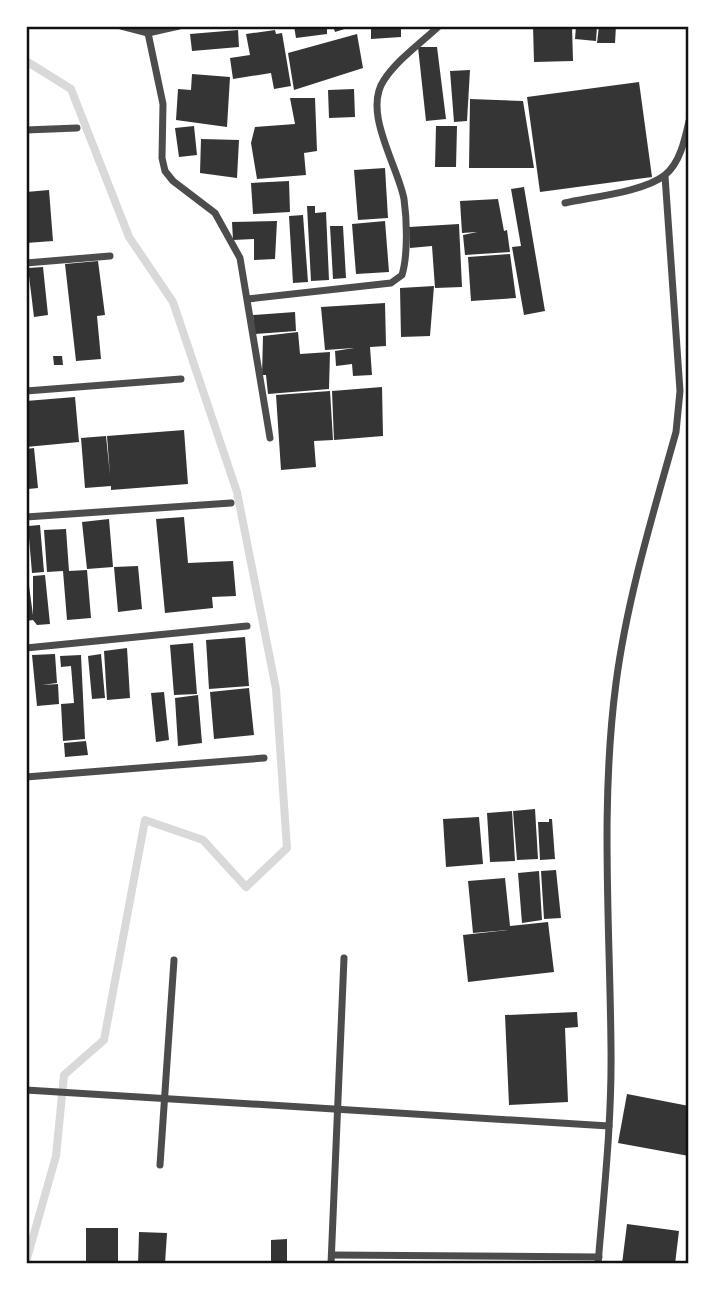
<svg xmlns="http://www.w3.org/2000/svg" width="715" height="1290" viewBox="0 0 715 1290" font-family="Lato,sans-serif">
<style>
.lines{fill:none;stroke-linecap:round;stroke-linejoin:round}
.stream{stroke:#d9d9d9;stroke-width:8}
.building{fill:#353535}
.minor{stroke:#4c4c4c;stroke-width:7}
.neatline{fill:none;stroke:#111;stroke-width:2.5}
</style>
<rect width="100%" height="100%" fill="#fff"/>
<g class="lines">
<path class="stream" d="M26 61 71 89 129 237 173 302 237 492 276 689 287 848 246 887 203 840 145 820 104 1040 64 1075 56 1156 26 1262"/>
</g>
<g class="building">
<path d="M294 26H327V34L296 38Z"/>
<path d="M333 26H351V27L335 32Z"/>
<path d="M371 26H401V37L371 39Z"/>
<path d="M533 26H572L573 61 534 62Z"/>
<path d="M576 26H597L596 41 575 39Z"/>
<path d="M599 26H616L615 43H597Z"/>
<path d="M238 30 239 47 192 51 190 34Z"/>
<path d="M275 30 276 34 282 33 291 86 274 89 271 73 233 79 230 58 250 55 246 34Z"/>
<path d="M357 34 363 68 294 90 288 53Z"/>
<path d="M418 47H437L446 119 426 121Z"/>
<path d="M470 70 467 121 454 122 450 71Z"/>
<path d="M192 74 230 77 227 127 176 120 178 89 191 90Z"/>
<path d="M639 82 652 177 540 192 527 97Z"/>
<path d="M354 89 355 117 329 118 328 90Z"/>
<path d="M290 98H315L317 151 304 153 306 175 257 179 251 143 255 127 295 124Z"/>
<path d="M470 99 523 101 534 168H469Z"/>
<path d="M194 126 197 155 179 157 175 128Z"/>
<path d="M436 126H457L456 167H435Z"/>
<path d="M201 139 239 140 237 178 200 173Z"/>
<path d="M385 168 388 218 358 220 354 170Z"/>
<path d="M289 181 290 212 253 214 251 183Z"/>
<path d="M524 187 545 311 524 315 512 247 521 246 511 189Z"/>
<path d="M49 190 53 241 26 243V192Z"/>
<path d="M498 199 504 231 507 230 510 252 465 255 463 235 477 232 462 233 460 201Z"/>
<path d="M307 206H315V213L326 212 329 280 311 281Z"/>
<path d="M303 215 308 282 293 283 289 216Z"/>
<path d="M277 221 275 259 254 260V239L233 240 232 222Z"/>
<path d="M385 221 389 272 356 274 352 224Z"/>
<path d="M459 224 462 287 435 288 432 246 410 248 409 227Z"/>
<path d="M330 226H343L346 278 333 279Z"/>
<path d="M510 254 516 298 471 301 468 257Z"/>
<path d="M98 261 105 315 97 316 101 359 76 361 65 264Z"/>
<path d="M43 267 48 315 34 317 28 268Z"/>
<path d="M434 286 430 336 401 337 400 288Z"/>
<path d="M385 303 386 346 370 347 372 375 353 376 352 364 336 366 335 351 354 348 325 350 321 307Z"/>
<path d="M295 312 296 331 255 334 253 315Z"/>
<path d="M298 332 300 354 330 352 329 389 268 394 266 375H262L263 336Z"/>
<path d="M53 356H62L63 365H54Z"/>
<path d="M382 387 383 436 334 440 332 391Z"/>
<path d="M330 391 333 440 314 441 316 467 281 470 276 395Z"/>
<path d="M75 397 79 442 26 447V401Z"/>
<path d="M184 430 188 484 111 490V486L85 488 81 438 106 436 110 475 107 436Z"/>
<path d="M34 448 38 488 28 489 26 449Z"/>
<path d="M184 517 188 563 233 561 236 596 212 597 213 608 165 613 156 519Z"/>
<path d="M109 519 113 567 87 569 82 522Z"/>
<path d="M40 525 44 572 32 573 28 526Z"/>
<path d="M66 529 69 571 87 570 91 618 67 620 63 571 47 572 44 530Z"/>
<path d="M26 564 33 615V576L45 575 50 624 37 625 33 620 26 621Z"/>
<path d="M138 566 142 609 118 612 114 567Z"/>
<path d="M245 637 249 686 209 689 206 640Z"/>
<path d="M193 643 197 694 174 695 170 645Z"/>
<path d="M127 648 130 698 107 700 104 651Z"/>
<path d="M55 654 57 683 42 685 58 684 59 704 37 706 32 655Z"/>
<path d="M101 654 105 698 92 699 88 656Z"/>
<path d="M81 655 85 739 63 741 61 704 74 703 71 666 61 667 60 656Z"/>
<path d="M249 688 254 735 214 739 210 692Z"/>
<path d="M164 692 169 740 156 742 151 693Z"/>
<path d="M198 695 202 743 178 746 175 698Z"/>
<path d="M86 741 88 755 65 757 64 743Z"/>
<path d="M535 809 538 859 517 860 513 811Z"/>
<path d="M512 811 515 861 490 862 487 813Z"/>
<path d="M479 817 483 864 446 867 443 819Z"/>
<path d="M549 819H552L555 859 540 860 538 822H549Z"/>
<path d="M556 870 561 918 544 919 541 871Z"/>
<path d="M539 871 542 920 522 923 518 873Z"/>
<path d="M505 878 510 926 548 922 554 972 468 982 463 935 508 930 473 933 468 881Z"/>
<path d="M577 1012 578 1027 565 1028 568 1102 509 1105 505 1015Z"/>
<path d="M627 1094 689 1106V1156L618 1143Z"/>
<path d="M627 1224 679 1231 675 1264H622Z"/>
<rect x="86" y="1228" width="32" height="36"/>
<path d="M139 1232 167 1233 165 1264H138Z"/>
<path d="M287 1239V1264H271V1240Z"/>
</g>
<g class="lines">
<g class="minor">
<path d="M121 26 148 33 179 26"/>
<path d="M148 33 163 104 162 158 165 171 173 181 215 213 240 258 270 438"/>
<path d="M26 130 77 128"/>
<path d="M565 203C591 197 644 192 665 175 680 163 685 139 689 121"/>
<path d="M26 263 110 256"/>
<path d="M248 299 391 283 402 275C408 255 407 220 404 199 398 166 362 112 384 80 398 59 421 43 439 26"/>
<path d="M26 391 181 379"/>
<path d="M26 517 231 503"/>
<path d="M26 648 247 626"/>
<path d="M26 777 264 758"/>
<path d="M26 1090 609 1126"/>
<path d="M160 1165 174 960"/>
<path d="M332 1255 599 1257"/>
<path d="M331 1264 344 958"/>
<path d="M598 1264C604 1192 612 1120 611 1048 610 926 600 805 616 683 627 599 653 514 676 432L680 391 665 176"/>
</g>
</g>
<rect width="715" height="1290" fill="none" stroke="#ffffff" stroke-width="56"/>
<rect x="28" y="28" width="659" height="1234" class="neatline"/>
</svg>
